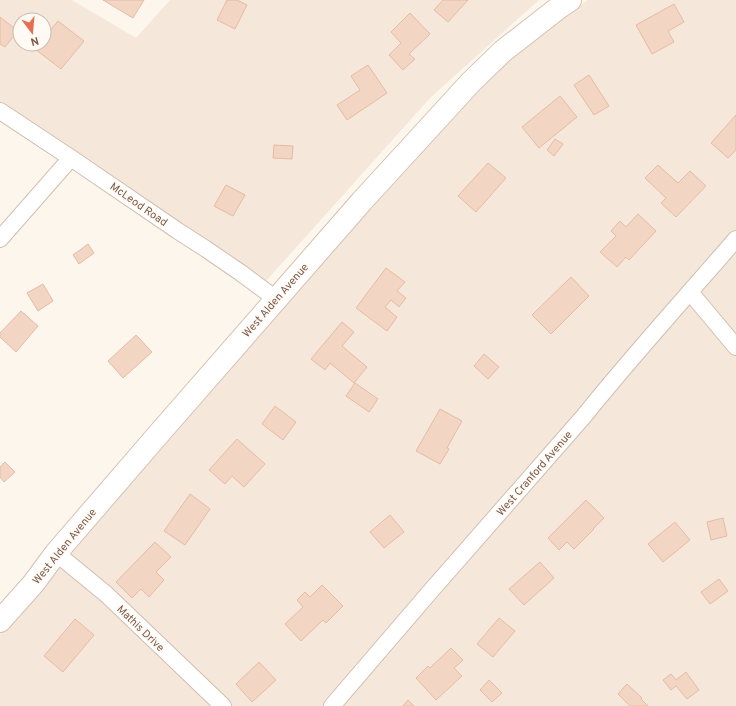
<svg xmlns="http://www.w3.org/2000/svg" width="736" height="706" viewBox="0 0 736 706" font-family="Overpass,sans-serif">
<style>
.residential{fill:#f5e8da;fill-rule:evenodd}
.building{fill:#f3d5c3;stroke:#e6bba3}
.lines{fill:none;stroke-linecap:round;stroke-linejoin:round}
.street-casing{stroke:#d1beb0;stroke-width:18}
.secondary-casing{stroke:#d6c0b0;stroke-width:24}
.street{stroke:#fff;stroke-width:16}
.secondary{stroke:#fff;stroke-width:22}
.labels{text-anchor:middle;stroke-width:3;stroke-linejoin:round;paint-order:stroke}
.street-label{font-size:11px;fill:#7a5c4d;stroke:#fffaf3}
</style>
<rect width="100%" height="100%" fill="#fdf6ec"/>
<g class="residential">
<path d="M0 0H72L136 38 170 0H539L431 97 266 281 0 104ZM20 20H44V44H20Z"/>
<path d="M588 0H736V706H0V634L237 359 502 62Z"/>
</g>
<g class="building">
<path d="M103 0H144L133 18Z"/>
<path d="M227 0H237L247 5 235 29 217 20Z"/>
<path d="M443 0H468L448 22 434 10Z"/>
<path d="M674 4 684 22 668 31 674 42 652 54 636 25Z"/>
<path d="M410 13 430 34 409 54 415 59 403 70 389 55 401 43 391 32Z"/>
<path d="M0 17 18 31 5 47 0 44Z"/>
<path d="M58 21 84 41 61 69 35 49 39 44H44V38Z"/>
<path d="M368 65 387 93 347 120 337 105 360 90 351 76Z"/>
<path d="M589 75 609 106 594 115 574 85Z"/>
<path d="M560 96 577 117 539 148 522 127Z"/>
<path d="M736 115V150L728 158 711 143Z"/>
<path d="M555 139 563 144 554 156 547 150Z"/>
<path d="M274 145 293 146 292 159 273 158Z"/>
<path d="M488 163 506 178 476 212 458 196Z"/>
<path d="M658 165 678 183 690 171 706 186 676 217 661 203 666 198 645 178Z"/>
<path d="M226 185 245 195 233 216 214 206Z"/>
<path d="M638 214 656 231 629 260 626 257 617 267 600 252 616 236 611 231 620 221 626 227Z"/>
<path d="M88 244 94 253 79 264 73 255Z"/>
<path d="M386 268 405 282 397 291 406 298 399 307 391 300 385 307 397 317 387 331 356 308Z"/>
<path d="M571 277 589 296 551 334 532 315Z"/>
<path d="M43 284 53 301 38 311 27 293Z"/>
<path d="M21 311 38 326 16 352 0 337V333Z"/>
<path d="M342 322 354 332 342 346 367 367 354 383 330 363 325 370 311 359Z"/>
<path d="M136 335 152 352 123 378 108 361Z"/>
<path d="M484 354 499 367 488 379 474 366Z"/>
<path d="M355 383 378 399 369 412 346 396Z"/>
<path d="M275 406 296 422 283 440 262 424Z"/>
<path d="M440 409 462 421 447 448 449 449 440 464 416 451Z"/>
<path d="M237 439 265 464 244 487 232 476 225 484 209 470Z"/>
<path d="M5 462 15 472 4 482 0 477V467Z"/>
<path d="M190 494 210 509 185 545 164 531Z"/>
<path d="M586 500 604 518 593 529H594L574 549 567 542 559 550 548 538Z"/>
<path d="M390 515 404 532 384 548 370 532Z"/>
<path d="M723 518 727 536 711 540 707 522Z"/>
<path d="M675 522 690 540 663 562 648 544Z"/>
<path d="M155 542 171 557 156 572 164 580 149 597 141 589 132 598 116 582Z"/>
<path d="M540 562 554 578 524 605 509 589Z"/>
<path d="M719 579 728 591 710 604 701 592Z"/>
<path d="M322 585 343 606 326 623 323 620 301 641 285 624 303 607 297 600 305 592 310 597Z"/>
<path d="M499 618 515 631 493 657 477 644Z"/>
<path d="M75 619 94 635 63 672 44 656Z"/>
<path d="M451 648 463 660 454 668 462 676 436 700 416 678 428 666 430 668Z"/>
<path d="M259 662 276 680 252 702 236 684Z"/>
<path d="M686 672 699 690 687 699 676 686 671 690 663 680 671 674 676 680Z"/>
<path d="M489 680 502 693 492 702 480 690Z"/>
<path d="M627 684 642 698 641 699 648 706H630L618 694Z"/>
<path d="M408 700 414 706H403Z"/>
</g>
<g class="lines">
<g class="street-casing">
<g id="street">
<path d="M0 111 71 158 178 231 206 249 241 273 276 299"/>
<path d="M0 239 71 158"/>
<path d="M690 292 736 347"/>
<path d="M56 553 106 594 223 706"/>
<path d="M332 706 429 593 584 416C633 355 685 298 736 239"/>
</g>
</g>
<g class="secondary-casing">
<path id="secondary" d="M0 621 33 584 56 553 163 429 362 201 471 82 503 51 557 9 570 0"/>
</g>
<use href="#street" class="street"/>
<use href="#secondary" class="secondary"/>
</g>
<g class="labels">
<g class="street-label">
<text transform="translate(139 204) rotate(35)" y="4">McLeod Road</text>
<text transform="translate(275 300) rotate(-49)" y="4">West Alden Avenue</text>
<text transform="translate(534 473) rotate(-49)" y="4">West Cranford Avenue</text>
<text transform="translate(64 546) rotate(-51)" y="4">West Alden Avenue</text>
<text transform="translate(141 628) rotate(44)" y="4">Mathis Drive</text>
</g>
</g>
<g transform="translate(32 32) rotate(164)"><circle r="19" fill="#fffaf3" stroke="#cabbb1"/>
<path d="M0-3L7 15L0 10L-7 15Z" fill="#e76f51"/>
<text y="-6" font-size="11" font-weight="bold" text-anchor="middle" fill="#7a5c4d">N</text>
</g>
</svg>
